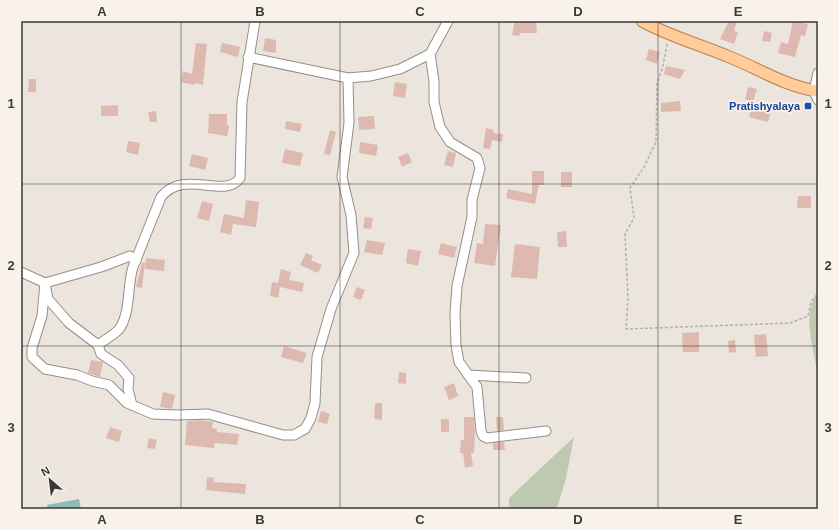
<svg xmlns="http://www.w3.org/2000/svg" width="839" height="530" viewBox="0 0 839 530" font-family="Helvetica,sans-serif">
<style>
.green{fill:#bfc8b0}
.water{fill:#90b9ba}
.building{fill:#ddb9b0}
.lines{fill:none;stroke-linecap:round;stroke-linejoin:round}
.minor-casing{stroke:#958f88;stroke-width:11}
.major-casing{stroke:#ba824a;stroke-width:13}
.path{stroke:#b3aea9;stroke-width:1.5;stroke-dasharray:3 2;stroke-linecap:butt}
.minor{stroke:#fff;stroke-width:9}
.major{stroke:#ffcc9a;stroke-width:11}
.grid{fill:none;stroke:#3b3835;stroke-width:1;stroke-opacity:0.55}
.transit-dot{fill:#1a4fb4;stroke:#f9f2eb;stroke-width:1.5}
.labels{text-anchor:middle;stroke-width:3.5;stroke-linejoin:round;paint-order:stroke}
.transit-label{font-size:11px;font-weight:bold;fill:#164399;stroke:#f9f2eb;text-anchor:end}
.neatline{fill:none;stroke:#3b3835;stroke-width:1.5}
.grid-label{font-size:13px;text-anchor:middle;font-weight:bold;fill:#3b3835}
</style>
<rect width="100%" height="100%" fill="#ebe5de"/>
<g class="green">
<path d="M818 293V374C814 351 801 312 818 293Z"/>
<path d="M574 437 566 478 558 505 555 509H509V498Z"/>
</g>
<path class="water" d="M79 499 81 509H48L47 505Z"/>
<g class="building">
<path d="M515 21H536L537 33H520L519 36 512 35Z"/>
<path d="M729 21H737L734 31 738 32 734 44 720 39Z"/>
<path d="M793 21 808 24 805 36 801 35 795 57 778 53 781 42 788 44Z"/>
<path d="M764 31 772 33 770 42 762 41Z"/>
<path d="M265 38 276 40V53L263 51Z"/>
<path d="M196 43 207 44 203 85 195 83 194 85 181 82 183 71 192 74Z"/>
<path d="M222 43 240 47 238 57 220 52Z"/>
<path d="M649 49 660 52 657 64 646 60Z"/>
<path d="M666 66 685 70 680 79 664 74Z"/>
<path d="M29 79H36V92H28Z"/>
<path d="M395 82 407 84 405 98 393 96Z"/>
<path d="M748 87 757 89 753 102 745 99Z"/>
<path d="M680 101 681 111 661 112V103Z"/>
<path d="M118 105V116H101V106Z"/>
<path d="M752 106 771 111 768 122 749 117Z"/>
<path d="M156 111 157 122H150L148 112Z"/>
<path d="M209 114H227V125L229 126 227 136 208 133Z"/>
<path d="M374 116 375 129 359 130 358 117Z"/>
<path d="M286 121 302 124 300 132 285 129Z"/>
<path d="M486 128 494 130 493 133 503 134 502 142 492 140 490 149 483 148Z"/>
<path d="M330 130 336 132 330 155 324 154Z"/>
<path d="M128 141 140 143 138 155 126 152Z"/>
<path d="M360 142 378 145 376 156 359 153Z"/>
<path d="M285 149 303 153 300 166 282 163Z"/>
<path d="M448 151 456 153 453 167 444 165Z"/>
<path d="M408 153 412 162 402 167 398 157Z"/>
<path d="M192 154 208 158 205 170 189 166Z"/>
<path d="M532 171H544V185H539L535 204 506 198 508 189 532 194Z"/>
<rect x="561" y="172" width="11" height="15"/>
<path d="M798 196H811V208H797Z"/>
<path d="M246 200 259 202 256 227 233 224 231 235 220 232 224 214 244 218Z"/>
<path d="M202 201 213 204 209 221 197 218Z"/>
<path d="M365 217 373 218 371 229 363 228Z"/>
<path d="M485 224 501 225 495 266 474 263 477 243 483 244Z"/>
<path d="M566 231 567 247H558L557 232Z"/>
<path d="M367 240 385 243 382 255 364 252Z"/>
<path d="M441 243 457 247 454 258 438 254Z"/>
<path d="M515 244 540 247 537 279 511 277Z"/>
<path d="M408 249 421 251 418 266 406 263Z"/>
<path d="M306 253 313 256 311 260 322 265 318 273 300 265Z"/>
<path d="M146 258 165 260 164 271 145 269Z"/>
<path d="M142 263H145L142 288 136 287Z"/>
<path d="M281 269 291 272 289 280 304 283 302 292 280 287 278 298 270 296 272 282 278 283Z"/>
<path d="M357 287 365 290 361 300 353 297Z"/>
<path d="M699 332V352H683L682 333Z"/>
<path d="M766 334 768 356 756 357 754 335Z"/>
<path d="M735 340 736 352 729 353 728 341Z"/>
<path d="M284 346 307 353 303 363 281 357Z"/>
<path d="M91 360 103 362 100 377 88 373Z"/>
<path d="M399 372 406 373V384L398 383Z"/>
<path d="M454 383 458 396 449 400 444 387Z"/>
<path d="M163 392 175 395 172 409 160 407Z"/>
<path d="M375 403H382V420L374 419Z"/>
<path d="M321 411 330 414 327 424 318 422Z"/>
<path d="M464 417H474L475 432 474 453H471L473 466 465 468 463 453H460L461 440H464Z"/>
<path d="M496 417H503L504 430 497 431Z"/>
<rect x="441" y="419" width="8" height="13"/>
<path d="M199 420 213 422 212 428 217 429V432L239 434 237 445 215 443 214 448 185 445 187 421Z"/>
<path d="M110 427 122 431 119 442 106 438Z"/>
<path d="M149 438 157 440 155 449 147 448Z"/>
<path d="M504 442 505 450H493V443Z"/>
<path d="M207 477 214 478V482L246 484 245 494 206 490Z"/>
</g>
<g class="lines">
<g class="minor-casing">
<g id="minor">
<path d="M430 54 434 81V102L440 127 450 142 477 158 480 168 472 200V217L457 286 455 314 456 345 459 362 477 387 481 431 483 436 487 438 546 431"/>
<path d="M248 57 348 78"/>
<path d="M818 73 814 91 818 100"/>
<path d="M136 261 130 256 101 267 45 283 42 316 32 348V357L45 369 77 375 92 381 109 385 127 403 153 414 177 415 208 414 283 435H294L301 431 305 429 311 418 315 403 317 357 331 309 354 253 351 215 342 177 349 123 348 78 371 76 400 69 430 54 448 21"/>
<path d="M21 272 45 283 48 299 69 323 98 345 101 354 118 365 129 378 128 389 132 405"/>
<path d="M98 345C104 340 116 334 120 328 131 310 127 286 133 267L161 197C184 168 225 200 240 178L242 102 255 21"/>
<path d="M468 375 526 378"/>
</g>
</g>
<g class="major-casing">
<path id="major" d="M642 21C669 36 698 44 727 56 756 67 786 87 818 91"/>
</g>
<path class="path" d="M667 44 663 66 657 84 656 142 644 167 630 188 634 218 625 234 628 298 626 329 790 323 808 316 811 302 818 293"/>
<use href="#minor" class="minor"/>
<use href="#major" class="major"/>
</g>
<path class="grid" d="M181 21V509M340 21V509M499 21V509M658 21V509M21 184H818M21 346H818"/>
<rect class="transit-dot" x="804" y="102" width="8" height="8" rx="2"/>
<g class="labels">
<g class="transit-label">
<text x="800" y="110">Pratishyalaya</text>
</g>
</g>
<rect width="839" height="530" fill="none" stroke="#f9f2eb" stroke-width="44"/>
<g transform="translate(50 480) rotate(332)" stroke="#f9f2eb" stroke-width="3" paint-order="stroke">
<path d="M0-3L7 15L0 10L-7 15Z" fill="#3b3835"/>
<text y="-6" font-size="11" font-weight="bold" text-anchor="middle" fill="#3b3835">N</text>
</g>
<rect x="22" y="22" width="795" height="486" class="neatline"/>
<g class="grid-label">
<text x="102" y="16">A</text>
<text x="260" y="16">B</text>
<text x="420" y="16">C</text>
<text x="578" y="16">D</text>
<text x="738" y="16">E</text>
<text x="11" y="108">1</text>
<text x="828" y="108">1</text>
<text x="11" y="270">2</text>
<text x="828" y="270">2</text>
<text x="11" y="432">3</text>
<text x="828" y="432">3</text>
<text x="102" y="524">A</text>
<text x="260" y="524">B</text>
<text x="420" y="524">C</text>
<text x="578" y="524">D</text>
<text x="738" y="524">E</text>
</g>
</svg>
